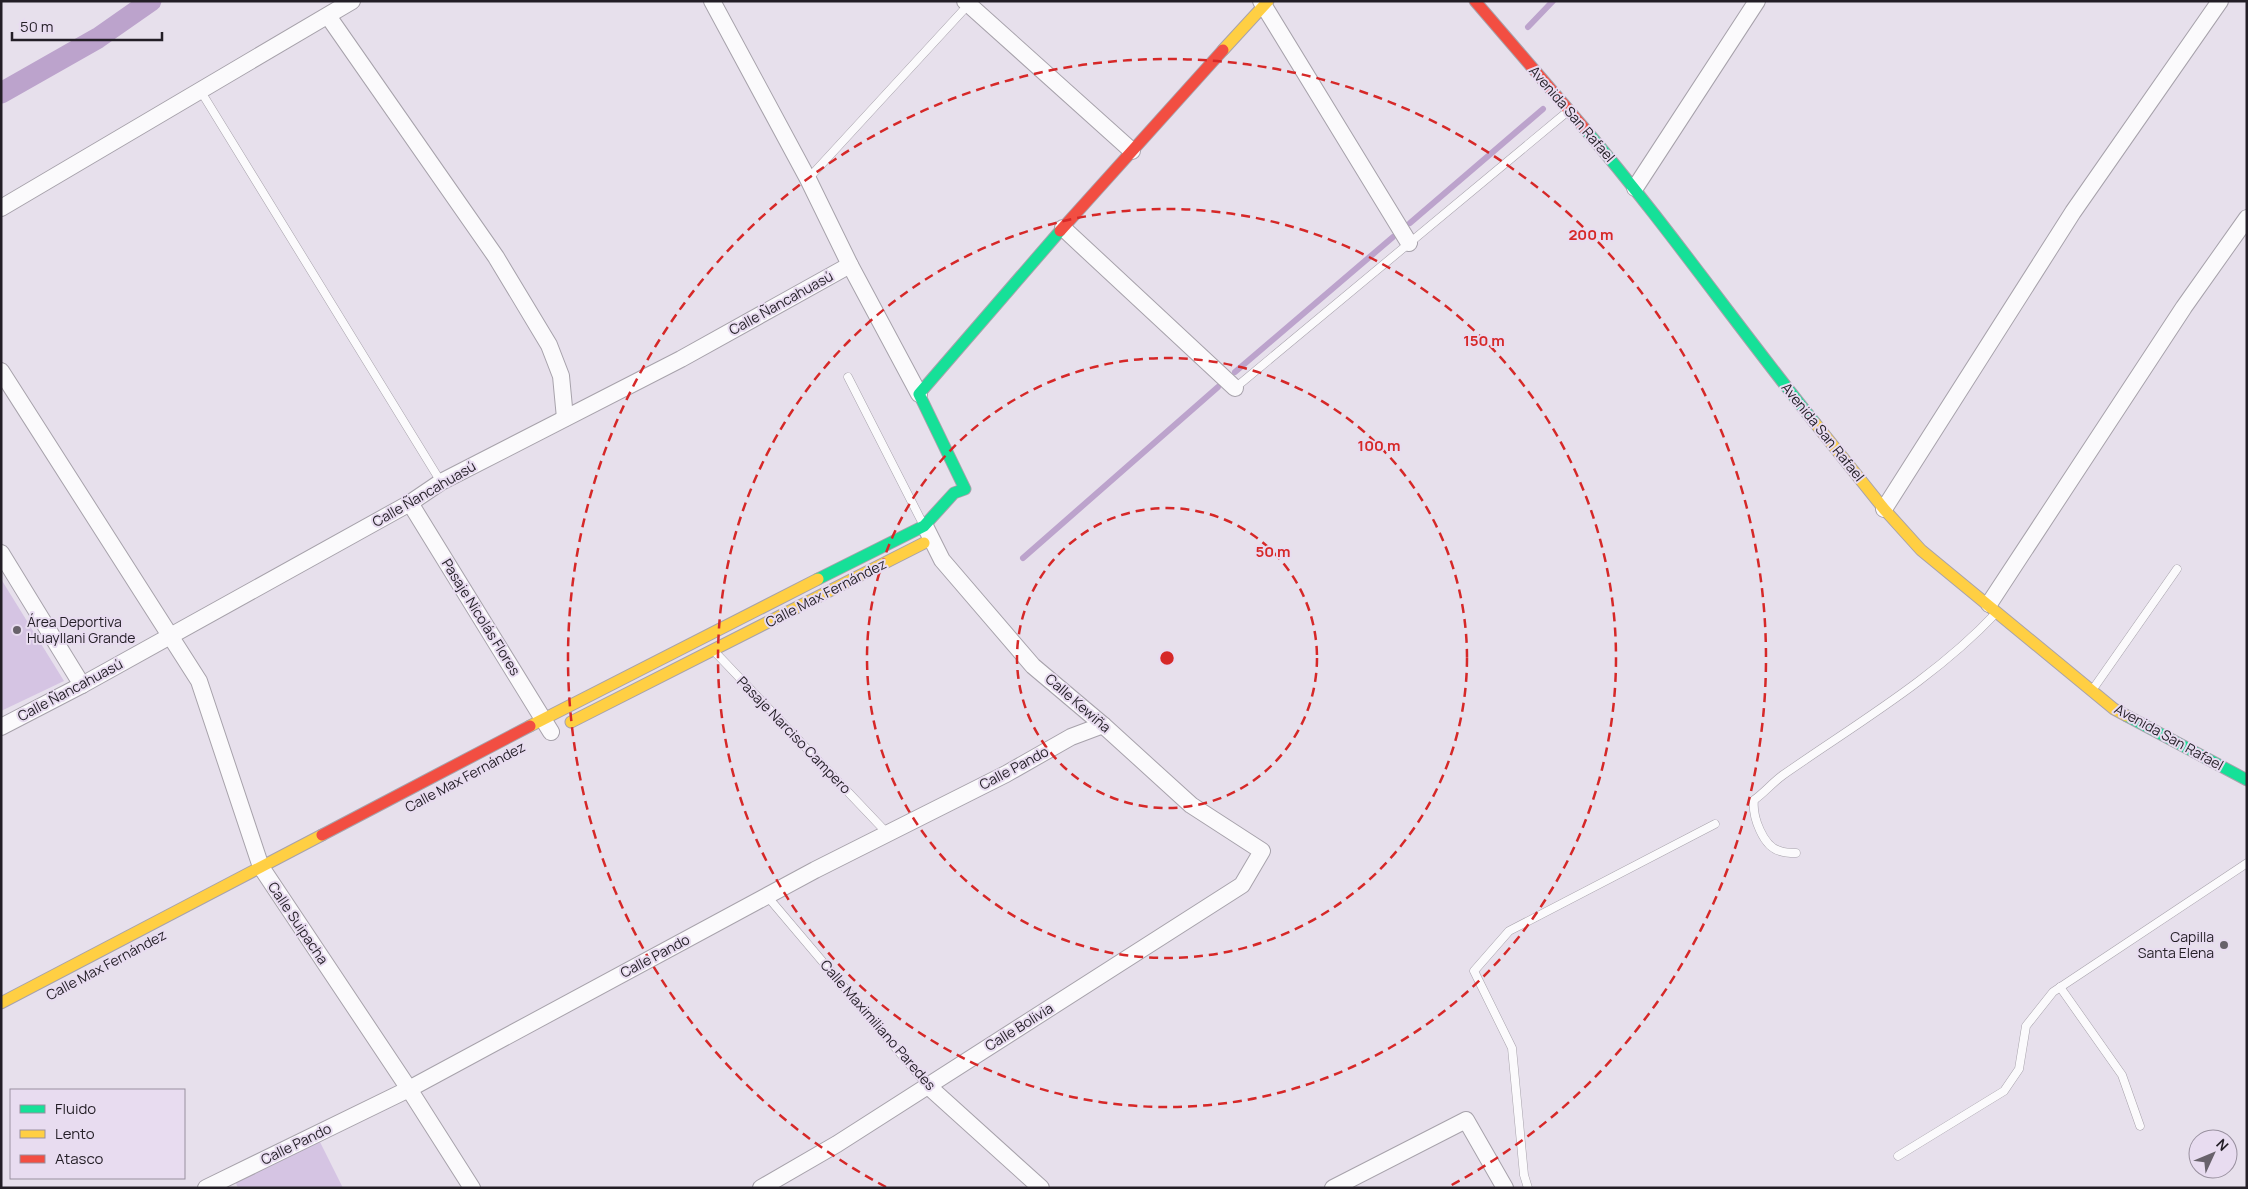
<svg xmlns="http://www.w3.org/2000/svg" width="2248" height="1189" viewBox="0 0 2248 1189" font-family="Manrope,sans-serif">
<style>
.green{fill:#d5c4e3}
.lines{fill:none;stroke-linecap:round;stroke-linejoin:round}
.stream{stroke:#bca3cc;stroke-width:6}
.canal{stroke:#bca3cc;stroke-width:21}
.lane-casing{stroke:#a7a2ab;stroke-width:9}
.street-casing{stroke:#a7a2ab;stroke-width:18}
.fast-casing{stroke:#a7a2ab;stroke-width:13}
.slow-casing{stroke:#a7a2ab;stroke-width:13}
.jam-casing{stroke:#a7a2ab;stroke-width:13}
.lane{stroke:#fbfafc;stroke-width:8}
.street{stroke:#fbfafc;stroke-width:16}
.fast{stroke:#16e098;stroke-width:11}
.slow{stroke:#ffcf43;stroke-width:11}
.jam{stroke:#f24e42;stroke-width:11}
.ring{fill:none;stroke:#d62828;stroke-width:2.5;stroke-dasharray:9 6}
.poi-dot{fill:#68626b;stroke:#e8dcf0;stroke-width:2}
.labels{text-anchor:middle;stroke-width:4;stroke-linejoin:round;paint-order:stroke}
.street-label{font-size:14px;fill:#231e26;stroke:#e8dcf0}
.poi-label{font-size:14px;fill:#231e26;stroke:#e8dcf0;text-anchor:start}
.centre{fill:#d62828;stroke:#e8dcf0;stroke-width:2.5}
.ring-label{font-size:15px;text-anchor:middle;font-weight:bold;fill:#d62828;stroke:#e8dcf0;stroke-width:4;stroke-linejoin:round;paint-order:stroke}
</style>
<rect width="100%" height="100%" fill="#e7e0ec"/>
<g class="green">
<path d="M1 579 64 681 1 711Z"/>
<path d="M319 1140 343 1188H238L235 1181Z"/>
</g>
<g class="lines">
<g class="stream">
<path d="M1528 27 1553 1"/>
<path d="M1410 223 1543 109"/>
<path d="M1235 372 1393 237"/>
<path d="M1023 558 1218 387"/>
</g>
<path class="canal" d="M1 93 98 38 151 1"/>
<g class="lane-casing">
<g id="lane">
<path d="M200 90 441 482"/>
<path d="M808 179 969 4"/>
<path d="M848 377 922 522"/>
<path d="M1235 388 1567 112"/>
<path d="M715 652 888 834"/>
<path d="M2093 689 2177 569"/>
<path d="M1796 853C1791 853 1785 853 1780 851 1763 847 1752 816 1754 800 1764 793 1772 783 1783 775 1856 724 1935 678 1996 613"/>
<path d="M767 896 927 1085"/>
<path d="M2060 987 2122 1075 2140 1126"/>
<path d="M1898 1156 2004 1091 2019 1069 2026 1026 2053 992 2247 863"/>
<path d="M1528 1188 1524 1175 1512 1048 1474 971 1509 931 1715 824"/>
</g>
</g>
<g class="street-casing">
<g id="street">
<path d="M712 1 808 179 850 265 919 394"/>
<path d="M965 1 1132 151"/>
<path d="M1261 1 1409 243"/>
<path d="M328 16 496 257 549 345 561 376 565 418"/>
<path d="M1635 188 1757 1"/>
<path d="M1 208 352 1"/>
<path d="M1063 228 1235 388"/>
<path d="M1 371 199 681 261 867 409 1089 472 1188"/>
<path d="M410 503 551 732"/>
<path d="M1884 509 2073 212 2220 1"/>
<path d="M1 553 82 685"/>
<path d="M1989 604 2184 307 2247 218"/>
<path d="M1 727 82 685 410 503 441 482 681 359 850 265"/>
<path d="M927 1085 1041 1188"/>
<path d="M206 1188 409 1089 815 870 1006 774 1071 737 1103 725"/>
<path d="M761 1188 837 1144 1242 885 1262 851 1191 805 1103 725 1033 666 942 560 925 526"/>
<path d="M1333 1188 1466 1120 1505 1188"/>
</g>
</g>
<g class="fast-casing">
<g id="fast">
<path d="M1585 129C1666 224 1737 326 1815 423"/>
<path d="M818 579 924 526 954 493 965 489 919 394 1060 231"/>
<path d="M2127 716 2247 780"/>
</g>
</g>
<g class="slow-casing">
<g id="slow">
<path d="M1223 50 1268 1"/>
<path d="M1815 423 1884 509 1921 550 2114 709 2127 716"/>
<path d="M571 722 924 543"/>
<path d="M530 726 818 579"/>
<path d="M1 1003 322 835"/>
</g>
</g>
<g class="jam-casing">
<g id="jam">
<path d="M1475 1 1585 129"/>
<path d="M1060 231 1223 50"/>
<path d="M322 835 530 726"/>
</g>
</g>
<use href="#lane" class="lane"/>
<use href="#street" class="street"/>
<use href="#fast" class="fast"/>
<use href="#slow" class="slow"/>
<use href="#jam" class="jam"/>
</g>
<g class="ring">
<circle cx="1167" cy="658" r="150"/>
<circle cx="1167" cy="658" r="300"/>
<circle cx="1167" cy="658" r="449"/>
<path d="M886 1187A599 599 0 1 1 1448 1187"/>
</g>
<g class="poi-dot">
<circle cx="17" cy="630" r="5"/>
<circle cx="2224" cy="945" r="5"/>
</g>
<g class="labels">
<g class="street-label">
<text transform="translate(1572 114) rotate(49)" y="5">Avenida San Rafael</text>
<text transform="translate(781 303) rotate(-29)" y="5">Calle Ñancahuasú</text>
<text transform="translate(1823 432) rotate(51)" y="5">Avenida San Rafael</text>
<text transform="translate(424 494) rotate(-30)" y="5">Calle Ñancahuasú</text>
<text transform="translate(826 593) rotate(-27)" y="5">Calle Max Fernández</text>
<text transform="translate(481 617) rotate(58)" y="5">Pasaje Nicolás Flores</text>
<text transform="translate(70 690) rotate(-28)" y="5">Calle Ñancahuasú</text>
<text transform="translate(1078 703) rotate(41)" y="5">Calle Kewiña</text>
<text transform="translate(794 735) rotate(46)" y="5">Pasaje Narciso Campero</text>
<text transform="translate(2169 737) rotate(29)" y="5">Avenida San Rafael</text>
<text transform="translate(1014 768) rotate(-28)" y="5">Calle Pando</text>
<text transform="translate(465 777) rotate(-28)" y="5">Calle Max Fernández</text>
<text transform="translate(298 923) rotate(56)" y="5">Calle Suipacha</text>
<text transform="translate(655 956) rotate(-28)" y="5">Calle Pando</text>
<text transform="translate(106 965) rotate(-28)" y="5">Calle Max Fernández</text>
<text transform="translate(878 1025) rotate(49)" y="5">Calle Maximiliano Paredes</text>
<text transform="translate(1019 1027) rotate(-32)" y="5">Calle Bolivia</text>
<text transform="translate(296 1144) rotate(-26)" y="5">Calle Pando</text>
</g>
<g class="poi-label">
<text x="27" y="627">Área Deportiva<tspan x="27" dy="16">Huayllani Grande</tspan></text>
<text x="2214" y="942" text-anchor="end">Capilla<tspan x="2214" dy="16">Santa Elena</tspan></text>
</g>
</g>
<circle cx="1167" cy="658" r="8" class="centre"/>
<g class="ring-label">
<text x="1591" y="240">200 m</text>
<text x="1484" y="346">150 m</text>
<text x="1379" y="451">100 m</text>
<text x="1273" y="557">50 m</text>
</g>
<rect width="2248" height="1189" fill="none" stroke="#231e26" stroke-width="5"/>
<rect x="10" y="1089" width="175" height="90" fill="#e8dcf0" stroke="#99909f"/>
<rect x="20" y="1105" width="25" height="8" fill="#16e098" stroke="#99909f"/>
<text x="55" y="1114" font-size="15" fill="#231e26">Fluido</text>
<rect x="20" y="1130" width="25" height="8" fill="#ffcf43" stroke="#99909f"/>
<text x="55" y="1139" font-size="15" fill="#231e26">Lento</text>
<rect x="20" y="1155" width="25" height="8" fill="#f24e42" stroke="#99909f"/>
<text x="55" y="1164" font-size="15" fill="#231e26">Atasco</text>
<g transform="translate(2213 1154) rotate(46)"><circle r="24" fill="#e8dcf0" stroke="#99909f"/>
<path d="M0-4L9 19L0 12L-9 19Z" fill="#68626b"/>
<text y="-8" font-size="14" font-weight="bold" text-anchor="middle" fill="#231e26">N</text>
</g>
<path d="M12 32v8h150v-8" fill="none" stroke="#231e26" stroke-width="2.5"/>
<text x="20" y="32" font-size="15" fill="#231e26" stroke="#e8dcf0" stroke-width="4" paint-order="stroke">50 m</text>
</svg>
